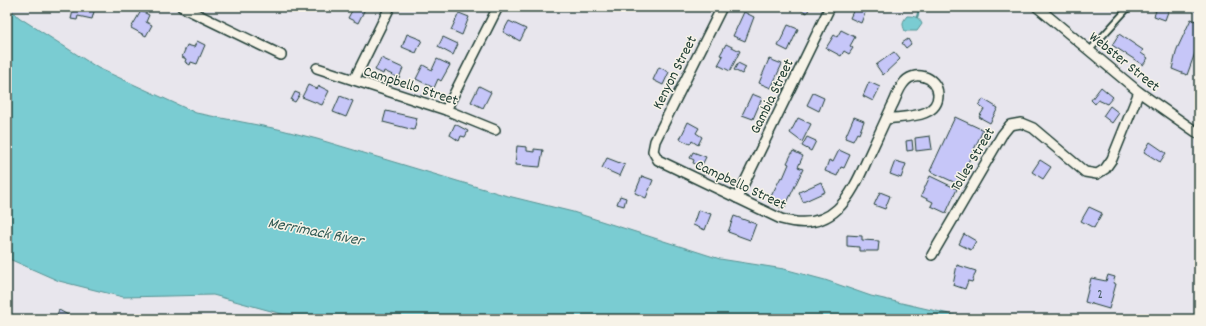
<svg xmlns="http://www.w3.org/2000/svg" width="1206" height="326" viewBox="0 0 1206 326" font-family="Dekko,sans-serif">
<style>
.water{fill:#7accd2;stroke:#569393}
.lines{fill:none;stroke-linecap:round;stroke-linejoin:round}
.stream{stroke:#569393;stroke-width:2.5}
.building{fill:#c6c6f8;stroke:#1f3d34}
.lane-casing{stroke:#1f3d34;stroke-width:8}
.street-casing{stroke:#1f3d34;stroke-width:12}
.lane{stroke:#f7f3e8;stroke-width:4.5}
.street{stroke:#f7f3e8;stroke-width:9}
.labels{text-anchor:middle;stroke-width:3;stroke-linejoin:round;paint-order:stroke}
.number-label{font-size:13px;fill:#495f65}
.street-label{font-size:15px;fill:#1f3d34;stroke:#f7f3e8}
.water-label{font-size:16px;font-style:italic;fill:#315a54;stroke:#f7f3e8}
</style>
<rect width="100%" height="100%" fill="#e8e6ed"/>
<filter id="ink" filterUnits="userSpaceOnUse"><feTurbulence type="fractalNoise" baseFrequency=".025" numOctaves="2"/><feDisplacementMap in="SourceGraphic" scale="8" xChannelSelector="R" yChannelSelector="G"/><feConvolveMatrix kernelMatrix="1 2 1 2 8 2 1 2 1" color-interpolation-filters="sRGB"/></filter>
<g filter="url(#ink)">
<g class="water">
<path d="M7 7 20 18 98 68 196 113 278 129 317 139 504 195 573 212 720 259 784 269 825 280 871 296 971 319H300L213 295 123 297 59 281 7 258Z"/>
<path d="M907 16C915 16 919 17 922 24L917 31H905C902 24 902 22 907 16Z"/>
</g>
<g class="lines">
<path class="stream" d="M917 17 920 7"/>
</g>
<g class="building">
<path d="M74 7 95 8 92 19 78 16 77 20 71 19Z"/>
<path d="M354 7H366L358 23 348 18Z"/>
<path d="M796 7H810L807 13Z"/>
<path d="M855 7 866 10 861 23 850 18Z"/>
<path d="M1147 7H1162L1169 9 1165 20 1154 16 1156 11Z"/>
<path d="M141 11 149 15 146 22 152 25 146 36 131 28Z"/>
<path d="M744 12 754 17 745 41 733 36Z"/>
<path d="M459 13 469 17 462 35 451 30Z"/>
<path d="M1191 19 1199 22V42L1187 75 1172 69 1177 49Z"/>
<path d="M509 21 526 29 520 41 503 32Z"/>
<path d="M788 25 798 29 788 51 778 46Z"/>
<path d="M841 30 855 37 850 46 853 48 849 54 844 51 841 56 826 48 834 35 837 37Z"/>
<path d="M407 34 422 40 416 53 402 47Z"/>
<path d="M1119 34 1143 50 1141 53 1148 58 1143 65 1112 45Z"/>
<path d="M443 37 458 44 453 55 438 47Z"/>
<path d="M908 39 911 44 906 48 902 43Z"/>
<path d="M197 41 205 45 197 64 191 62 190 65 185 62 186 59 182 57 187 45 194 47Z"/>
<path d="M726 44 740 51 730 71 718 65 723 56 720 55Z"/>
<path d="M894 52 900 59 883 75 876 65Z"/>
<path d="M381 58 403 68 399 78 384 71 383 74 375 70Z"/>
<path d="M437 59 450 65 441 81 438 79 434 88 416 79 423 65 432 70Z"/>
<path d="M769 59 782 64 771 88 759 83Z"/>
<path d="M738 63 746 67 742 74 734 70Z"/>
<path d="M659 67 669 72 663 85 653 80Z"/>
<path d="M869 82 880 87 873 101 863 96Z"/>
<path d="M308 85 317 89 319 86 329 91 322 105 302 97Z"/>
<path d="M479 86 491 92 483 108 471 102Z"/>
<path d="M1101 87 1113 97 1107 104 1098 100 1095 104 1091 100Z"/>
<path d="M295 92 300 94 295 102 291 100Z"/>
<path d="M813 93 824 98 819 111 807 105Z"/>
<path d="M752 94 762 98 753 119 742 115Z"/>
<path d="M340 96 353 101 346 117 333 112Z"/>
<path d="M983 99 998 108 990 123 979 117 984 109 979 106Z"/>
<path d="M1110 106 1119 113 1112 123 1103 116Z"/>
<path d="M386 111 417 118 414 130 383 122Z"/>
<path d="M854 117 864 121 859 134 857 133 853 141 845 138Z"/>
<path d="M955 117 983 130 958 184 930 171Z"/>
<path d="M798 118 811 124 802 142 790 133Z"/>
<path d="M688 122 699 128 696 133 702 137 698 145 692 141 690 144 680 139Z"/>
<path d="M455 124 468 131 465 137 461 136 459 141 450 135Z"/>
<path d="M930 136 932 149 916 151 915 138Z"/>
<path d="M807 137 816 141 811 151 802 146Z"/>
<path d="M912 140 913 150 907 151 906 141Z"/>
<path d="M1150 142 1166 153 1160 162 1144 152Z"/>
<path d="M517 146 527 147V151L534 152V149L543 150 540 167 515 165Z"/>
<path d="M839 150 850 155 844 168 841 167 837 176 825 171 829 160 833 162Z"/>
<path d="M793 151 803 156 798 167 803 169 784 209 768 202 781 177 783 178 789 164 787 163Z"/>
<path d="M693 152 706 157 701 167 693 163 694 160 690 158Z"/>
<path d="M607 158 625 165 620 176 602 168Z"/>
<path d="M1040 160 1051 167 1043 179 1032 172Z"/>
<path d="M895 161 906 164 901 178 890 174Z"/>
<path d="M642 176 653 180 646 198 635 193Z"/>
<path d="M930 176 957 189 946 213 931 206 933 202 921 196Z"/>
<path d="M821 182 825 192 803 202 799 192Z"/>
<path d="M880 192 890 196 885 209 874 205Z"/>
<path d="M620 196 626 198 624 206 617 204Z"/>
<path d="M1089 207 1102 213 1094 228 1081 221Z"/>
<path d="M698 210 711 214 705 230 693 225Z"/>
<path d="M734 216 756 224 750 240 728 232Z"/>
<path d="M964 234 976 241 971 250 959 244Z"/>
<path d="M847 235 862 236V240L879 241 878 251H859V247L847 246Z"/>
<path d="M957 265 976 271 972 282 968 281 965 289 953 285Z"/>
<path d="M1108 275 1115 277 1113 283 1116 284 1109 309 1085 302 1091 278 1106 281Z"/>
<path d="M59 310 68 315 66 319H55Z"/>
</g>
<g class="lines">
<g class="lane-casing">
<path id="lane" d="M1089 51 1129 7"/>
</g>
<g class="street-casing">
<g id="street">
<path d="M182 7 281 55"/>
<path d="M722 7 655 141 653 151 658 160 781 219C833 234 850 198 868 158 876 141 884 123 892 106 896 99 898 90 903 84 913 69 937 76 938 94 939 119 903 116 886 119"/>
<path d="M1037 7 1139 92 1199 134"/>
<path d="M317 68 446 110 495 130"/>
<path d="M354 80 390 7"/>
<path d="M446 110 498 7"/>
<path d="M737 198 830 7"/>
<path d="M932 255 1002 135 1010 125 1021 123 1033 128 1085 172 1097 174 1105 169 1112 159 1139 92"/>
</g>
</g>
<use href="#lane" class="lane"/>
<use href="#street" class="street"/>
</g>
</g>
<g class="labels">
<g class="number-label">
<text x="1100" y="298">2</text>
</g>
<g class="street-label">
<text transform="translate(1125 61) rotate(39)" y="5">Webster Street</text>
<text transform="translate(674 72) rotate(-63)" y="5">Kenyon Street</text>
<text transform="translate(411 85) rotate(18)" y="5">Campbello Street</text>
<text transform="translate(771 96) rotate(-64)" y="5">Gambia Street</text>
<text transform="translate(972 159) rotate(-59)" y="5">Tolles Street</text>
<text transform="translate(741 184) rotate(25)" y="5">Campbello Street</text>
</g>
<g class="water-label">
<text transform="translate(316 230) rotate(11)" y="6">Merrimack River</text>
</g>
</g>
<rect width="1206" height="326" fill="none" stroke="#f7f3e8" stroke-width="24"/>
<rect x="12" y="12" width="1182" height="302" fill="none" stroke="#1f3d34" stroke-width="1.5" filter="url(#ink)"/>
</svg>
